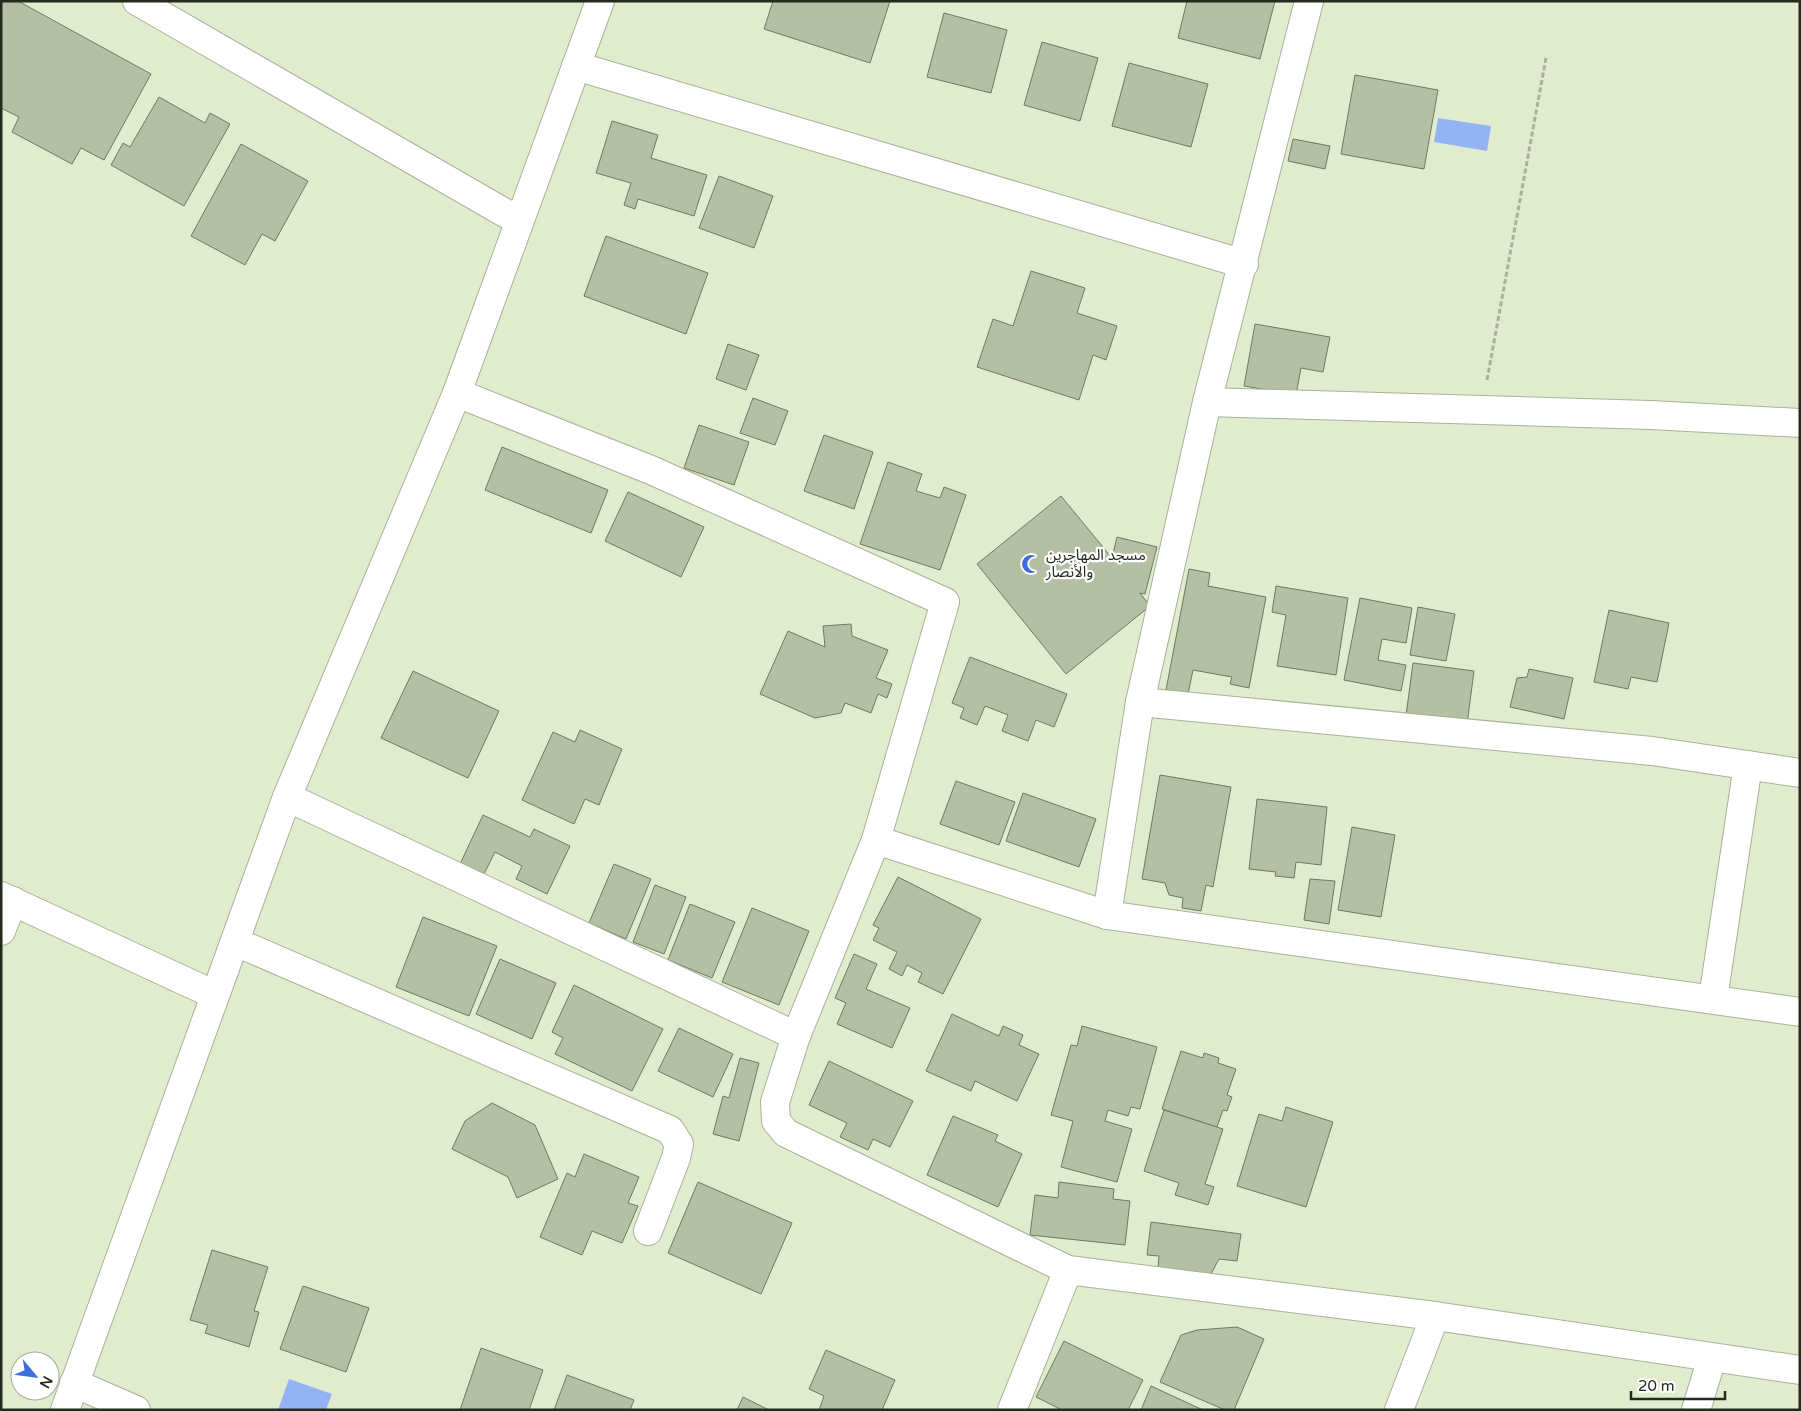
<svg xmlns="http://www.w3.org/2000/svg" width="1801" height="1411" viewBox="0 0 1801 1411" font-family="'Varela Round','Noto Sans Arabic',sans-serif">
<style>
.water{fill:#93b3f5}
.building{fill:#b4bfa3;stroke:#6f795e}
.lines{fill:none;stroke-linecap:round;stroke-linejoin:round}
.street-casing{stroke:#a7b296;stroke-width:30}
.secondary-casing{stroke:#a7b296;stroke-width:30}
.path{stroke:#a8b199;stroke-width:3;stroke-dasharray:5 2.5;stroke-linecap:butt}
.street{stroke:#fff;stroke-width:28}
.secondary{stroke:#fff;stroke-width:28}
.labels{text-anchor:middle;stroke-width:4.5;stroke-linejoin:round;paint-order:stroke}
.poi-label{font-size:15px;fill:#25291e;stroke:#fff;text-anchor:start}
</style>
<rect width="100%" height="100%" fill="#e1eccf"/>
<g class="water">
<path d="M1438 118 1491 126 1487 151 1434 142Z"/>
<path d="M289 1379 332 1394 326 1410H278Z"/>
</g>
<g class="building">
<path d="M1 1H18L151 74 104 160 81 148 72 164 12 132 19 117 1 108Z"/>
<path d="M773 1H890L870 63 764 29Z"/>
<path d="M1187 1H1275L1260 59 1178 38Z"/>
<path d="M944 13 1007 30 991 93 927 77Z"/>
<path d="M1042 42 1098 58 1080 121 1024 105Z"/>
<path d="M1129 63 1208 84 1191 147 1112 126Z"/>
<path d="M1355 75 1438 90 1424 169 1341 154Z"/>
<path d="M159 97 205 123 210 113 230 124 184 206 111 165 123 143 130 147Z"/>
<path d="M612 121 658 135 651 158 707 175 694 216 638 199 635 209 624 205 631 183 596 173Z"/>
<path d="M1293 139 1330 146 1325 169 1288 161Z"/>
<path d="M241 144 308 181 275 241 262 234 245 265 191 236Z"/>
<path d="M719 176 773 196 754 248 699 228Z"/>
<path d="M606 236 708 273 686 334 584 296Z"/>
<path d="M1031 271 1085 288 1077 313 1117 326 1106 360 1093 355 1079 400 977 367 993 319 1013 326Z"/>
<path d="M1255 324 1330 337 1323 372 1301 368 1296 395 1244 386Z"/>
<path d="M728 344 759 355 746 390 716 379Z"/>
<path d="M753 398 788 411 775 445 740 433Z"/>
<path d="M699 425 749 442 734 485 684 468Z"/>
<path d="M824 435 873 452 854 509 804 491Z"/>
<path d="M502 447 608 490 591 533 485 490Z"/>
<path d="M888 462 922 474 916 491 940 498 944 487 966 495 940 570 860 544Z"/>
<path d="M628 492 704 527 681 577 605 541Z"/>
<path d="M1061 496 1112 558 1117 537 1157 547 1145 594 1140 593 1150 606 1066 674 977 564Z"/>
<path d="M1189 569 1210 573 1208 586 1266 597 1249 688 1230 684 1232 677 1193 670 1188 694 1166 690Z"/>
<path d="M1276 586 1348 598 1336 675 1277 666 1286 615 1272 612Z"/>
<path d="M1360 598 1412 608 1406 643 1382 639 1378 660 1406 665 1401 691 1344 680Z"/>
<path d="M1418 607 1455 614 1446 661 1410 655Z"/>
<path d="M1609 610 1669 623 1657 682 1631 677 1628 689 1594 682Z"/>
<path d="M851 624 852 636 888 650 876 678 892 684 887 698 878 694 871 713 845 703 841 713 815 718 760 694 788 631 825 647 823 626Z"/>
<path d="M970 657 1067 694 1054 727 1036 720 1028 741 1002 731 1008 715 985 706 977 725 960 718 964 708 952 703Z"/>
<path d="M1413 663 1474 671 1466 732 1405 723Z"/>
<path d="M1529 669 1573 678 1564 719 1510 707 1517 678 1527 677Z"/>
<path d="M413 671 499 711 468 778 381 738Z"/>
<path d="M580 730 622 749 599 805 585 799 574 824 522 800 553 732 575 742Z"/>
<path d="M1160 775 1231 787 1213 887 1206 885 1201 911 1182 908 1183 898 1169 895 1165 883 1142 879Z"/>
<path d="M956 781 1015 802 999 845 940 824Z"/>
<path d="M1023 793 1096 819 1079 867 1006 841Z"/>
<path d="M1257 799 1327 807 1321 865 1296 862 1294 878 1275 876 1276 872 1249 869Z"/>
<path d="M483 815 530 837 534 829 570 846 547 894 516 879 522 866 495 852 483 876 460 864Z"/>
<path d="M1352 827 1395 835 1381 917 1338 910Z"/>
<path d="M614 864 651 879 626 939 589 923Z"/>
<path d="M898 877 981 919 943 994 918 982 922 973 907 965 902 976 889 969 897 952 873 940 879 928 873 925Z"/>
<path d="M1310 879 1335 881 1329 924 1304 920Z"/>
<path d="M655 885 686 897 664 954 633 942Z"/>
<path d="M690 904 735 922 712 978 668 960Z"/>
<path d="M752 908 809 931 779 1005 722 982Z"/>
<path d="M423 917 497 946 469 1016 396 987Z"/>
<path d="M854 954 877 964 866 989 910 1008 892 1048 837 1024 846 1003 835 998Z"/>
<path d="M500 959 556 983 532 1039 476 1014Z"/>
<path d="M574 985 663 1029 632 1091 555 1054 563 1038 552 1032Z"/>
<path d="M952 1014 999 1036 1003 1026 1023 1035 1019 1045 1039 1054 1017 1101 975 1081 971 1091 926 1071Z"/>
<path d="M1082 1026 1157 1047 1140 1109 1131 1107 1128 1116 1108 1110 1105 1121 1132 1129 1117 1182 1061 1167 1073 1121 1051 1115 1071 1045 1077 1046Z"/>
<path d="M679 1028 733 1054 713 1097 658 1071Z"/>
<path d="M1181 1051 1203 1058 1204 1053 1219 1058 1218 1063 1236 1069 1227 1095 1232 1097 1227 1111 1223 1110 1217 1127 1162 1109Z"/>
<path d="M740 1058 759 1063 739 1141 713 1134 723 1096 729 1098Z"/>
<path d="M829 1061 913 1101 890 1147 873 1139 868 1150 840 1137 847 1123 809 1105Z"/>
<path d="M492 1103 535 1125 558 1179 517 1198 508 1177 452 1149 465 1121Z"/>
<path d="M1286 1107 1333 1122 1306 1207 1237 1186 1259 1114 1282 1121Z"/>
<path d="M1164 1110 1223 1129 1205 1184 1214 1187 1208 1205 1175 1195 1179 1183 1144 1171Z"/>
<path d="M953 1116 998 1135 995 1141 1022 1154 998 1207 927 1175Z"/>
<path d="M584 1154 639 1177 628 1203 638 1206 622 1243 592 1231 582 1255 540 1237 567 1173 575 1177Z"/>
<path d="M698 1182 792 1223 761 1294 668 1253Z"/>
<path d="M1059 1182 1114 1189 1113 1199 1130 1201 1125 1245 1030 1235 1035 1195 1058 1198Z"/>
<path d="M1151 1222 1241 1234 1237 1261 1219 1259 1211 1274 1158 1268 1159 1256 1147 1255Z"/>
<path d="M212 1250 268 1267 254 1311 259 1312 249 1347 205 1333 208 1325 190 1320Z"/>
<path d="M303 1286 369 1308 346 1372 280 1349Z"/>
<path d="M1237 1327 1264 1339 1234 1410H1225L1160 1382 1181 1335 1197 1330Z"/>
<path d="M1064 1341 1143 1380 1128 1410H1062L1036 1397Z"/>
<path d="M481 1348 543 1370 529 1410H460Z"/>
<path d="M826 1350 895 1380 882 1410H819L824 1396 809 1389Z"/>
<path d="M567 1375 634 1400 630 1410H554Z"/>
<path d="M1151 1386 1203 1410H1141Z"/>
<path d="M743 1397 769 1410H737Z"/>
</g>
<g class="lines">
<g class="street-casing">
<g id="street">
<path d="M137 1 519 221"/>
<path d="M576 66 1244 264"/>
<path d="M457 393 651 470 945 602 876 840 796 1036 775 1102 776 1121 786 1133 1068 1270 1435 1316 1800 1370"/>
<path d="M1207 402 1651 415 1800 423"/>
<path d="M1140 702 1652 751 1800 773"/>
<path d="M287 797 796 1036"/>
<path d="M876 840 1107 915 1800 1012"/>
<path d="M1 896 215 995"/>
<path d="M1107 915 1140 702 1207 402 1309 1"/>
<path d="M1 931 13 901"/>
<path d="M236 942 670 1130 679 1144 676 1158 648 1231"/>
<path d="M1713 999 1748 765"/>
<path d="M74 1383 136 1410"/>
<path d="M1012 1410 1068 1270"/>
<path d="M1399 1410 1435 1316"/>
<path d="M1696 1410 1712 1358"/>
</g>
</g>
<g class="secondary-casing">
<path id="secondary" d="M65 1410 287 797 457 393 600 1"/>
</g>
<path class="path" d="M1487 380 1546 58"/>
<use href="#street" class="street"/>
<use href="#secondary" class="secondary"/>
</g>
<defs>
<g id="mosque-bare" transform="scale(1.5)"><path d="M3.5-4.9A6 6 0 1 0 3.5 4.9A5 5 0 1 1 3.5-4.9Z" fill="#3d6dde" stroke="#fff" stroke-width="2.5" paint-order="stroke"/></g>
</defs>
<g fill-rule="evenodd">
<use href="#mosque-bare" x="1031" y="564"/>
</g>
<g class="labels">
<g class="poi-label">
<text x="1046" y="560">مسجد المهاجرين<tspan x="1046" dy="17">والأنصار</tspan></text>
</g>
</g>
<rect width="1801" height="1411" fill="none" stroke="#25291e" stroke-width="5"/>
<g transform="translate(35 1376) rotate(119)"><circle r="24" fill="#ffffff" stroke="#a8a9a5"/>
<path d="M0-4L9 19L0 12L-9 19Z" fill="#3d6dde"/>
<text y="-8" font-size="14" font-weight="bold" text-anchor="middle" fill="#25291e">N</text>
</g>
<path d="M1631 1391v8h94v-8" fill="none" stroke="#25291e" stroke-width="2.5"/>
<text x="1638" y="1391" font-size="15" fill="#25291e" stroke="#ffffff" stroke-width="4" paint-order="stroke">20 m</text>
</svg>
